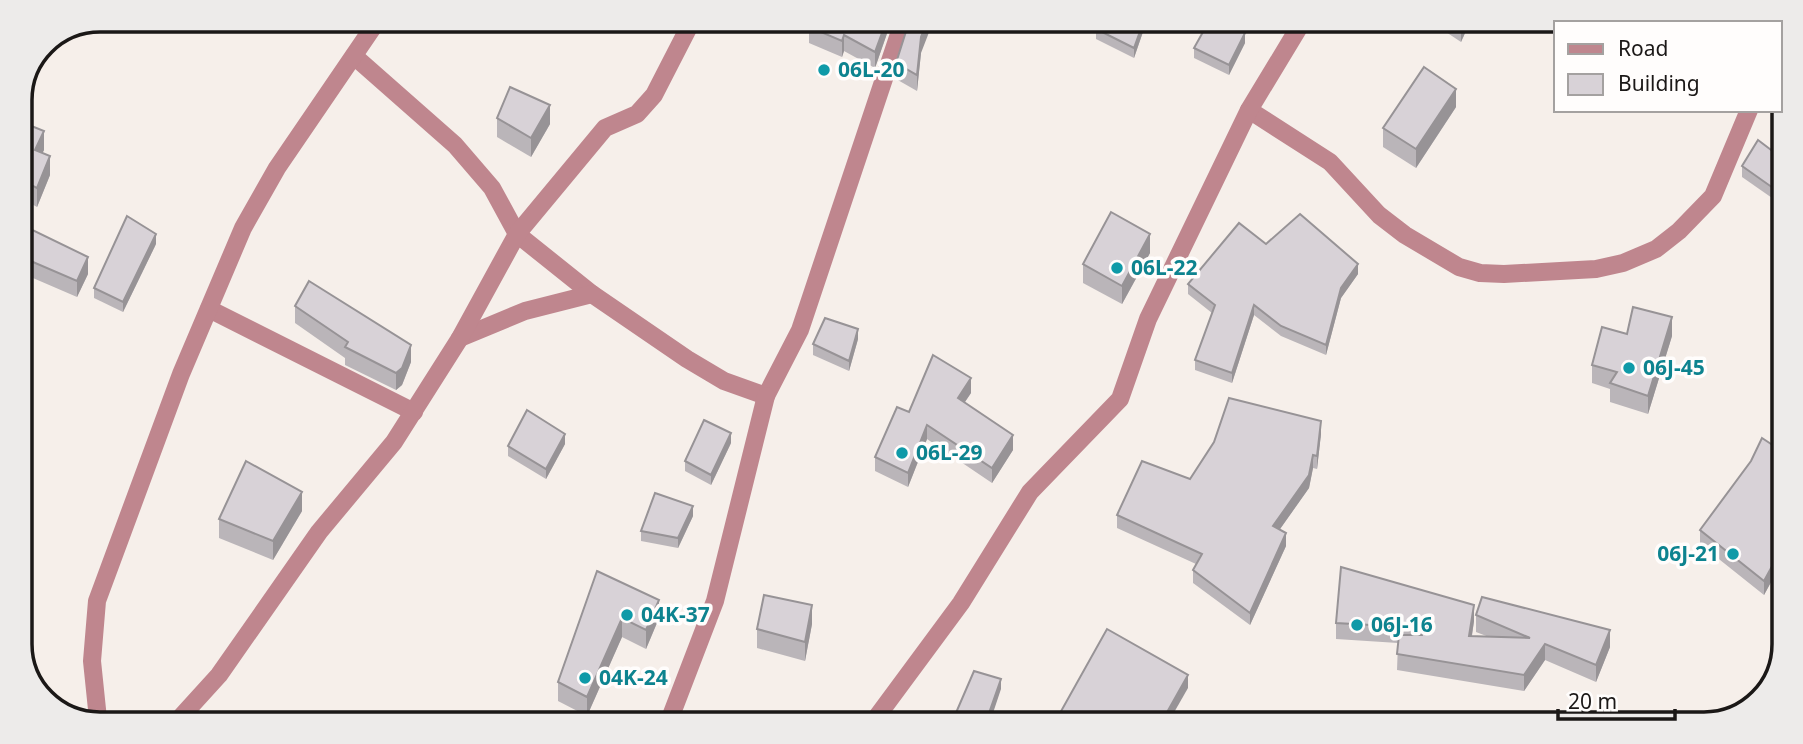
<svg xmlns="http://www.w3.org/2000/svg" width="1803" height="744" viewBox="0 0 1803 744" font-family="'Noto Sans',sans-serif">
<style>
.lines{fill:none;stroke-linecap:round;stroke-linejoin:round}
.minor{stroke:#bf868e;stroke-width:18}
.wall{fill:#bab5b9}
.shaded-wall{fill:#979396}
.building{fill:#d8d2d7;stroke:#979396;stroke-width:2}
.culture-dot{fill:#0f9aa8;stroke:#fffdfc;stroke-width:2.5}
.labels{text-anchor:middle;stroke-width:7;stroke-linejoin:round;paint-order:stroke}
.culture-label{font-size:21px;font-weight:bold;fill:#0d838f;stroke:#fffdfc;text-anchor:start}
.rim{fill:none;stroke:#1b1817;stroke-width:3.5}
</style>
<rect width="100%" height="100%" fill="#f6efea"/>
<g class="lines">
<g class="minor">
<path d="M354 56 455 145 492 188 517 234 592 294 687 359 724 381 766 396 800 330 903 22"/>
<path d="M1249 110 1330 162 1379 215 1405 235 1459 267 1480 273 1504 274 1596 269 1623 263 1656 249 1679 231 1713 196 1749 110"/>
<path d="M209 309 414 412"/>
<path d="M460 338 525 311 592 294"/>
<path d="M98 719 92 661 97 601 181 374 243 228 277 168 378 20"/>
<path d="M179 719 219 675 319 532 394 442 460 338 517 234 605 128 637 114 654 95 692 21"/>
<path d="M669 721 715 601 766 396"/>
<path d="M873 722 961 603 1030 492 1120 399 1148 319 1249 110 1301 24"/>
</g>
</g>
<g class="wall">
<path d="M891 22 875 68 844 51 842 57 809 43V27Z"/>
<path d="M1146 23 1134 58 1096 39V29Z"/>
<path d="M1434 24H1469L1461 42Z"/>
<path d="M1245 43 1229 75 1194 58V48Z"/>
<path d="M921 53 917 91 896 79V63Z"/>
<path d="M1456 107 1416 168 1383 147V128Z"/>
<path d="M497 118 550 124 531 157 497 137Z"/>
<path d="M19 121 44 150 42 153 50 175 37 207 19 197Z"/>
<path d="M1783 159 1782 205 1742 177V166Z"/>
<path d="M19 218 24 226 88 274 77 297 19 272Z"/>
<path d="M156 244 123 312 94 298V288Z"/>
<path d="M1266 244 1358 274 1341 298 1326 355 1281 336 1254 315 1232 383 1195 370V360L1212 313 1188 294V284Z"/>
<path d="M1150 253 1122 304 1083 283V264Z"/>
<path d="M295 306 411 362 402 385 396 390 345 365V358L295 323Z"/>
<path d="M1627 334 1672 336 1648 414 1610 402V389L1592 383V365Z"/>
<path d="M858 339 849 371 813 355V344Z"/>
<path d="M971 393 965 402 1013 450 992 483 927 439 908 487 875 471V457L909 412Z"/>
<path d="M1321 434 1317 469 1313 468 1309 488 1280 529 1286 546 1250 625 1193 583V570L1196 564 1117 528V515L1190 479 1214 442Z"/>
<path d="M731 443 711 485 685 471V461Z"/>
<path d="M565 444 546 479 508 456V446Z"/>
<path d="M1780 450 1779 574 1776 573 1764 595 1700 544V530Z"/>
<path d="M302 511 273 560 219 538V519Z"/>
<path d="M693 516 678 548 641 541V531Z"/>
<path d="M597 571 659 618 646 649 622 637 587 716 558 701V682Z"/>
<path d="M1476 615 1610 647 1596 682 1545 660 1524 691 1397 670 1398 643 1336 639V623L1474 621 1472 636 1489 637 1476 632Z"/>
<path d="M812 624 805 661 757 648V629Z"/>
</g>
<g class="shaded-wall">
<path d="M886 22H891L875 68V52Z"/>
<path d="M927 22H933L921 53 917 91V75L921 37Z"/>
<path d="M1143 23H1146L1134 58V48Z"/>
<path d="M1461 24H1469L1461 42Z"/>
<path d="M1245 33V43L1229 75V65Z"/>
<path d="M844 35V51L842 57V41Z"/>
<path d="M1456 89V107L1416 168V149Z"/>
<path d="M550 105V124L531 157V138Z"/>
<path d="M44 131V150L35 169V150Z"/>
<path d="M50 156V175L37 207V188Z"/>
<path d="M156 234V244L123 312V302Z"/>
<path d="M1150 234V253L1122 304V286Z"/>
<path d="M88 257V274L77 297V281Z"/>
<path d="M1358 264V274L1341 298 1326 355V345L1341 288Z"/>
<path d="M1254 305V315L1232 383V373Z"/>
<path d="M1672 317V336L1648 414V396Z"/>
<path d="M858 329V339L849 371V361Z"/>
<path d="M411 345V362L402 385 396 390V373Z"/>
<path d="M971 378V393L958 412V398Z"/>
<path d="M1321 421V434L1317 469V456Z"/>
<path d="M927 425V439L908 487V473Z"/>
<path d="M731 433V443L711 485V475Z"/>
<path d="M565 434V444L546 479V469Z"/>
<path d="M1013 435V450L992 483V468Z"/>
<path d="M1313 455V468L1309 488 1273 539V526Z"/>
<path d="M302 492V511L273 560V541Z"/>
<path d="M22 502V521L19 528V509Z"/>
<path d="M693 506V516L678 548V538Z"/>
<path d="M1286 533V546L1250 625V613Z"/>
<path d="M1776 559V573L1764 595V581Z"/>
<path d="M659 600V618L646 649V630Z"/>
<path d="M812 605V624L805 661V642Z"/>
<path d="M1474 605V621L1469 653V636Z"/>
<path d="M622 618V637L587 716V697Z"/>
<path d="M1610 630V647L1596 682V665Z"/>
<path d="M1545 644V660L1524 691V675Z"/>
<path d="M1188 675V688L1168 723H1161Z"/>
<path d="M1001 679V689L990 722 989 713Z"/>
</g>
<g class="building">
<path d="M811 22H886L875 52 844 35 842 41 809 27Z"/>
<path d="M909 22H927L921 37 917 75 896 63Z"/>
<path d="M1098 23H1143L1134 48 1096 29Z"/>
<path d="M1208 23H1226L1245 33 1229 65 1194 48Z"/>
<path d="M1424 67 1456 89 1416 149 1383 128Z"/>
<path d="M510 87 550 105 531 138 497 118Z"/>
<path d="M19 121 44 131 35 150 50 156 37 188 19 178Z"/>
<path d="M1758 140 1783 159V195L1742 166Z"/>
<path d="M1111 212 1150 234 1122 286 1083 264Z"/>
<path d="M1300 214 1358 264 1341 288 1326 345 1281 326 1254 305 1232 373 1195 360 1215 305 1188 284 1239 223 1266 244Z"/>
<path d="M127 216 156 234 123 302 94 288Z"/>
<path d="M19 218 24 220 22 225 88 257 77 281 19 256Z"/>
<path d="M309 281 411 345 402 368 396 373 345 347 348 342 295 306Z"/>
<path d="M1633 307 1672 317 1648 396 1610 383 1617 372 1592 365 1602 327 1627 334Z"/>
<path d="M825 318 858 329 849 361 813 344Z"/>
<path d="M933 355 971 378 958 398 1013 435 992 468 927 425 908 473 875 457 897 407 909 412Z"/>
<path d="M1229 398 1321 421 1317 456 1313 455 1309 475 1273 526 1286 533 1250 613 1193 570 1202 554 1117 515 1142 461 1190 479 1214 442Z"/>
<path d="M527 410 565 434 546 469 508 446Z"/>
<path d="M704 420 731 433 711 475 685 461Z"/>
<path d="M1762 438 1780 450 1779 560 1776 559 1764 581 1700 530 1751 461Z"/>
<path d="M246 461 302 492 273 541 219 519Z"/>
<path d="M655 493 693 506 678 538 641 531Z"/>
<path d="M1341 567 1474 605 1469 636 1530 638 1476 615 1482 597 1610 630 1596 665 1545 644 1524 675 1397 654 1399 635H1422L1423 628 1336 623Z"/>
<path d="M597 571 659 600 646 630 622 618 587 697 558 682Z"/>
<path d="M764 595 812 605 805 642 757 629Z"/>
<path d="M1107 629 1188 675 1161 723 1055 722Z"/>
<path d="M974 671 1001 679 989 713 997 718 996 722H952Z"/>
</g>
<g class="culture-dot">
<circle cx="824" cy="70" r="7"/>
<circle cx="1117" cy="268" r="7"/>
<circle cx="1629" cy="368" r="7"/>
<circle cx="902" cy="453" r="7"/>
<circle cx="1733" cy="554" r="7"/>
<circle cx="627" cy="615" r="7"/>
<circle cx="1357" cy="625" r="7"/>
<circle cx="585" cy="678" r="7"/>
</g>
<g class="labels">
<g class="culture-label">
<text x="838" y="77">06L-20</text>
<text x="1131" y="275">06L-22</text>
<text x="1643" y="375">06J-45</text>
<text x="916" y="460">06L-29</text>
<text x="1719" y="561" text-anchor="end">06J-21</text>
<text x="641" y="622">04K-37</text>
<text x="1371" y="632">06J-16</text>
<text x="599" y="685">04K-24</text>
</g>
</g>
<path d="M0 0H1803V744H0ZM100 32H1704A68 68 0 0 1 1772 100V644A68 68 0 0 1 1704 712H100A68 68 0 0 1 32 644V100A68 68 0 0 1 100 32Z" fill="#edebea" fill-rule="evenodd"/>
<path class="rim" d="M100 32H1704A68 68 0 0 1 1772 100V644A68 68 0 0 1 1704 712H100A68 68 0 0 1 32 644V100A68 68 0 0 1 100 32Z"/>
<rect x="1554" y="21" width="228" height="91" fill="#fffdfc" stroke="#a4a1a0" stroke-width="2"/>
<rect x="1568" y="44" width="35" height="10" fill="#bf868e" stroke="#a4a1a0" stroke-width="2"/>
<text x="1618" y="56" font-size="21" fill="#1b1817">Road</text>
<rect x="1568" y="74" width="35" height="21" fill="#d8d2d7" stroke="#a4a1a0" stroke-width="2"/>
<text x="1618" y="91" font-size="21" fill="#1b1817">Building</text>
<path d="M1558 709v10h117v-10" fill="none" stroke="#1b1817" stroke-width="3.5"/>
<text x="1568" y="709" font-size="21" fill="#1b1817" stroke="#fffdfc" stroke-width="5" paint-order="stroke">20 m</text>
</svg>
